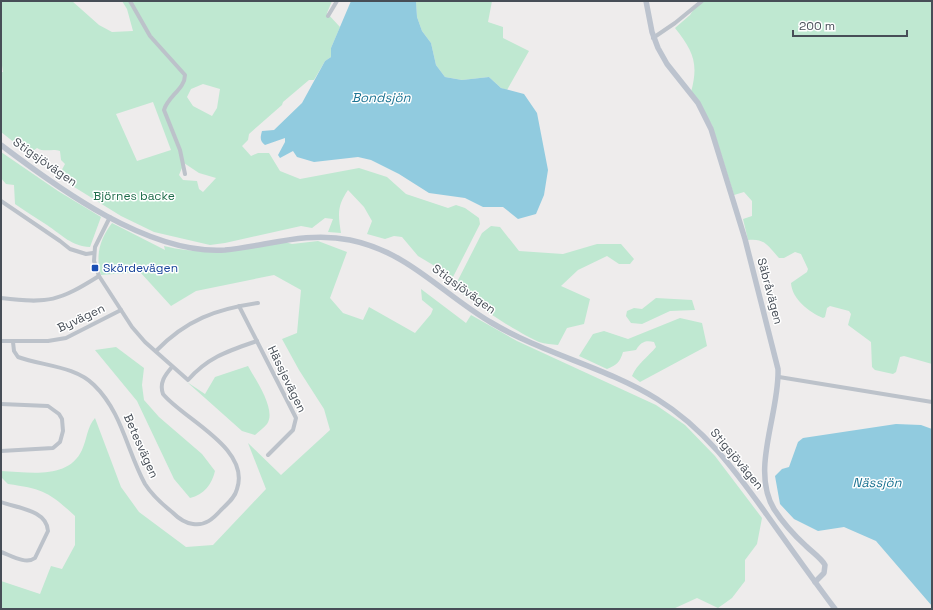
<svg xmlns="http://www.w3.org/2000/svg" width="933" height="610" viewBox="0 0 933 610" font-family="'Space Grotesk',sans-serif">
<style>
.green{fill:#bfe8d1;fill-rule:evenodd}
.water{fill:#91cbdf}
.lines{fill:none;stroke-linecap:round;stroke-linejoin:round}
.minor{stroke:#bcc2ca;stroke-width:4}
.secondary{stroke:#bcc3ce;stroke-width:5.5}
.transit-dot{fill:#1a4fb4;stroke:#fff;stroke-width:1.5}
.labels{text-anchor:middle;stroke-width:3;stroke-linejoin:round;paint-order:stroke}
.street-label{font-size:12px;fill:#474e57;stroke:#fff}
.park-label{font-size:12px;fill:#216e4c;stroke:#fff}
.transit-label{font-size:12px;fill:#164399;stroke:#fff;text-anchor:start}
.water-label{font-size:13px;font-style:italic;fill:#1d7493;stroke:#fff}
</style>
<rect width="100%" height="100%" fill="#eeecec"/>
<g class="green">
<path d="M1 1H72L99 25 112 32 133 31 127 9 122 1H332L327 13 340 27 331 48V57L325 61 314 80H309L283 102 282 105 249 134 248 140 242 146 251 156 258 153H269L280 171 300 179 359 168 387 177 406 194 448 208 456 205 465 208 479 218 480 224 453 277 418 256 402 237 394 236 385 239 367 234 372 221 364 207 348 190C337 206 338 214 341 233L328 232 333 219 325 218 312 228 301 226 225 243 210 245 154 232 121 216 58 177 65 164 61 160 60 151C52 148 45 153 37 148L29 154 1 132V72H3L1 59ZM203 84 220 89 217 108 212 116 193 106 187 97 191 89ZM153 102 171 150 137 161 116 114ZM184 163 199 173 216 178 203 192 199 189 197 181 183 180 179 175Z"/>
<path d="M416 1H492L488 22 503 27V38L529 51 507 90 501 88 489 77 462 80 445 77 436 65 431 43 422 31 417 17Z"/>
<path d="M699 1H932V364L904 356 900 357 896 372 893 374 875 370 872 367 871 342 848 325 851 314 849 311 830 306 827 308 825 317 823 318C809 312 792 299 791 283L807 272 808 269 801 254 795 252 784 258H779C768 246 765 238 748 240L743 219 752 216V201L744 192 734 195 712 125 691 92C699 63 693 51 675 28L690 15Z"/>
<path d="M1 152 58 191 101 217 90 247C71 246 62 235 47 225 36 218 25 211 15 204L14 185 6 184 1 178Z"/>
<path d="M112 223 165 250 164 246C209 257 241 248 285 242L292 244 318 241 347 252 330 298 343 313 363 320 369 307 415 333 431 314 433 309 422 300 421 289 466 323 471 315 517 341 656 405 685 425 715 456 762 518 757 544 745 560V581L732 598 718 608 697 598 673 609H1V581L40 594 51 566 62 569 75 545V516C49 492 43 489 8 484L2 478 1 471C29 472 68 480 82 450 87 439 87 427 95 418L121 487 139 512 186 547 213 545 266 489 248 443 281 475 330 430 324 409 299 370 282 339 297 333 301 290 274 275 196 291 171 306 140 272 101 275C95 255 100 239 112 223Z"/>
<path d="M491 226 500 227 519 251 563 254 597 244H621L634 259 630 264H619L607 256 578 270 561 286 590 299 584 324 567 328 558 345C552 344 545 344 539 342 522 335 466 300 455 286L482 233Z"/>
<path d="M656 298 692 300 695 310 670 311 642 324 631 323 626 316 627 311 634 308 642 309Z"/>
<path d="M680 318 702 323 707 346 640 382 632 376C637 364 648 357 656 347L654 342C645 340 641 342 636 350L623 352C620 362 617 365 607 369L579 356 593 334 604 331 628 339Z"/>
<path d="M116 347 144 368 142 385 144 400 159 417 202 454 215 471C212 484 204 495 190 498L174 479 137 401 95 350Z"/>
<path d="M248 366C255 379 277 410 267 424 264 428 259 431 255 435L242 431 187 382 205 394 215 377Z"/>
</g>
<g class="water">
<path d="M351 1H416L417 17 422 31 431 43 436 65 445 77 462 80 489 77 501 88 524 94 537 113 548 170 544 195 536 214 518 219 503 207H483L465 198 429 193 399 174 371 160 358 157 314 162 297 157 293 151 280 158 278 155 285 142V138L265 145C260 141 260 138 262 131L274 130 302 103 325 61 331 57V48Z"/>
<path d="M896 424 921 425 932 429V606L876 541 844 527 818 531 794 519 780 504 775 476 782 469 789 467 798 442 803 438Z"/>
</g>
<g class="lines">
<g class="minor">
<path d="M130 1 150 36 185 75C185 89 168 96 164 110L180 150 185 174"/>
<path d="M328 16 337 1"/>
<path d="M653 38 675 23 702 1"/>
<path d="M1 201 60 241 70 249 86 254 93 253"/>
<path d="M110 217 95 247 94 261 99 276 132 327 145 342 188 380C208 357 228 351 257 341"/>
<path d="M1 298C49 304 59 301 99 276"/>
<path d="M239 306 296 418 293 430 268 455"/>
<path d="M1 341H48L66 338 121 310"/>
<path d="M13 342 14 351 18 357C43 366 75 366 94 385 122 412 127 451 145 484 152 495 162 504 172 512 178 518 184 523 193 524 205 526 213 519 221 510 227 504 235 498 237 489 251 448 183 419 163 394 159 383 165 375 172 367"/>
<path d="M156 351C186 320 216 309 258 303"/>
<path d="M779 377 932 402"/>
<path d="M1 404 48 406 59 414 62 419 63 431 60 442 53 448 1 451"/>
<path d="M1 502C17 508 47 510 48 531L35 558C26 565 10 555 1 552"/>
</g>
<g class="secondary">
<path d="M646 1 652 32 658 48 667 64 698 103 711 129 745 239 778 369C780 412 750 470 774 509 783 523 794 535 806 546 812 552 821 558 825 565L824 573 815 582"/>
<path d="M1 145C59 189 149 255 225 250 267 246 306 231 350 240 409 252 442 294 492 323 544 354 605 367 657 399 704 428 735 470 767 515 789 546 812 578 835 609"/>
</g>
</g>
<rect class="transit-dot" x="91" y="264" width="8" height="8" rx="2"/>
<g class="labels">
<g class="street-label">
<text transform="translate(45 162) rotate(35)" y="4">Stigsjövägen</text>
<text transform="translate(464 289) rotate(36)" y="4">Stigsjövägen</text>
<text transform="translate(770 291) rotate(75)" y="4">Säbråvägen</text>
<text transform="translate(81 318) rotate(-25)" y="4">Byvägen</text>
<text transform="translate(287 379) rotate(64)" y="4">Hässjevägen</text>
<text transform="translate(141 446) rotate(66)" y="4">Betesvägen</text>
<text transform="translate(737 459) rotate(50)" y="4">Stigsjövägen</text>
</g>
<g class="park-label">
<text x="134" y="200">Björnes backe</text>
</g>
<g class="transit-label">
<text x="103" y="272">Skördevägen</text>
</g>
<g class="water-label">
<text x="381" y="102">Bondsjön</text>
<text x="877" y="487">Nässjön</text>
</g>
</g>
<rect width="933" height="610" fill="none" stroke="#474e57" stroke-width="4"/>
<path d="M793 30v6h114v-6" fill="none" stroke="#474e57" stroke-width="2"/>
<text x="799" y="30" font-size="12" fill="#474e57" stroke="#ffffff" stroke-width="3" paint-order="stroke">200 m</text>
</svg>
